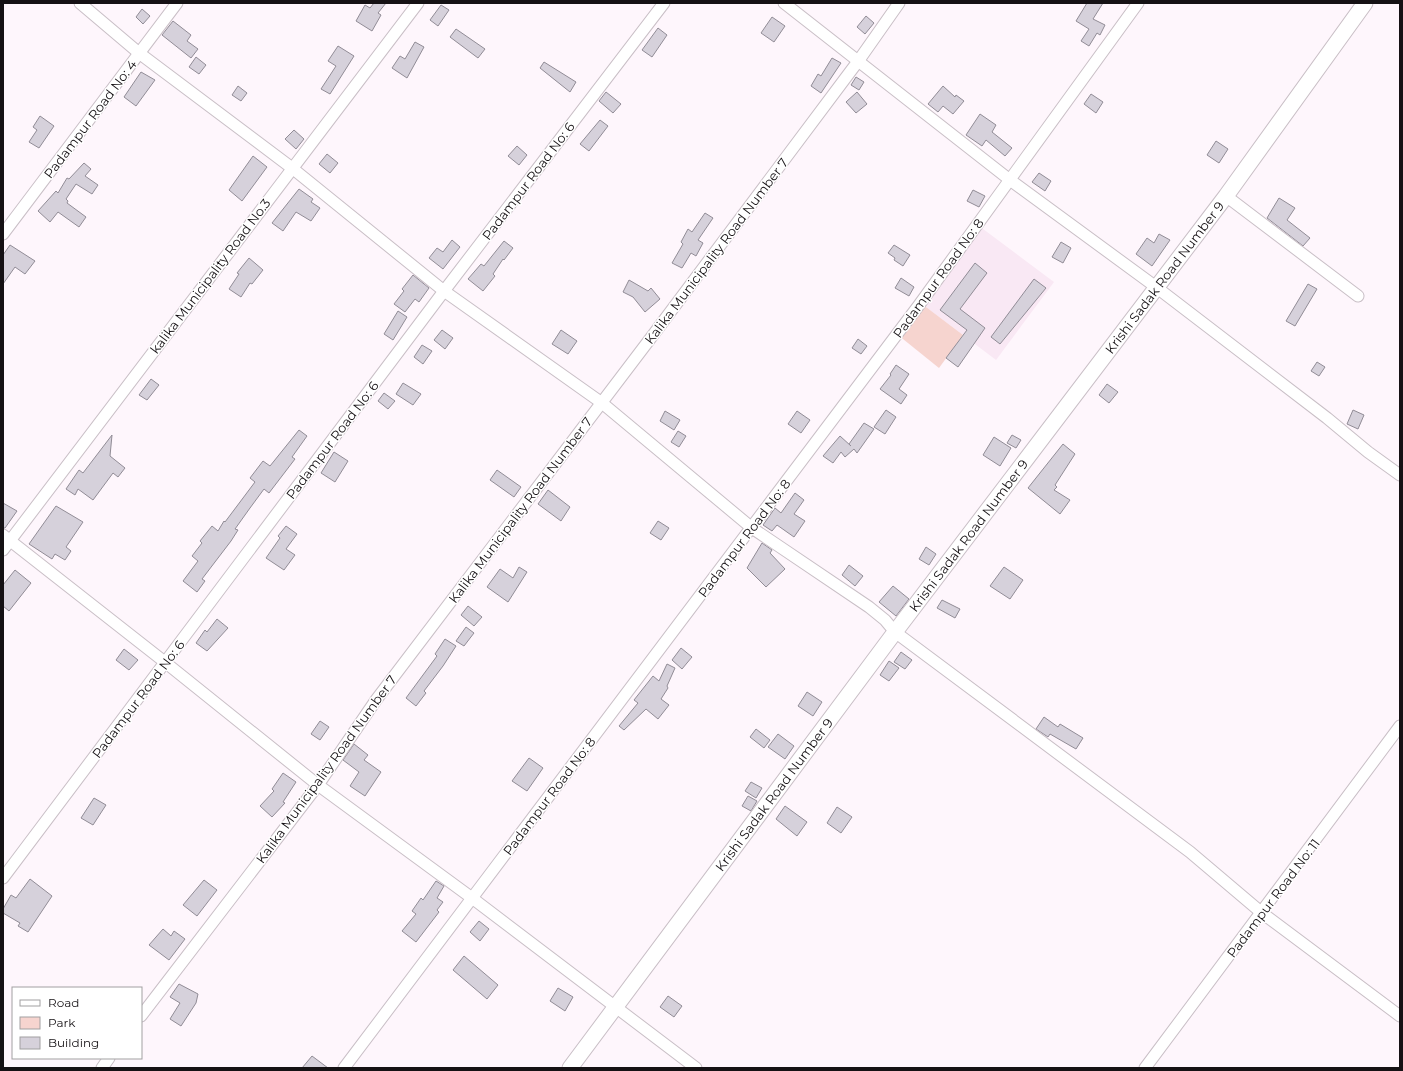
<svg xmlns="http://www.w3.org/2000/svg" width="1403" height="1071" viewBox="0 0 1403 1071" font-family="Montserrat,sans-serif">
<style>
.built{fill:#f9e8f4}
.green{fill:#f6d4cf}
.building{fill:#d6d1db;stroke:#918c96}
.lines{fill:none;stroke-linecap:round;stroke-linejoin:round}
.street-casing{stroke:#c9bfc6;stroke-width:13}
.secondary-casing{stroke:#c9bfc6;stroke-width:17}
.street{stroke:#fff;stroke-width:11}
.secondary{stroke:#fff;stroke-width:15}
.labels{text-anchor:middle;stroke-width:3;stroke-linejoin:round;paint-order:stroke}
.street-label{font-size:13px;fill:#151114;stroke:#fff}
</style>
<rect width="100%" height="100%" fill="#fef6fc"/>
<path class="built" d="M979 226 1054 282 996 360 922 304Z"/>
<path class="green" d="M922 304 963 335 939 368 898 335Z"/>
<g class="building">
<path d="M374 3H386L378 13 381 15 372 31 356 21 365 5 370 8Z"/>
<path d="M1087 3H1103L1093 19 1105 25 1100 35 1097 33 1089 46 1081 41 1089 29 1076 21Z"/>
<path d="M441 5 449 10 438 26 430 20Z"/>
<path d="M142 9 150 16 143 24 136 17Z"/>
<path d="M866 16 874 23 865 34 857 27Z"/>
<path d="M772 17 785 26 774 42 761 33Z"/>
<path d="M173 21 191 35 187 41 198 49 191 58 162 35Z"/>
<path d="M658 28 667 35 652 57 642 50Z"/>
<path d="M456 29 485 49 478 58 450 37Z"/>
<path d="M415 42 424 47 407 78 392 68 400 56 405 59Z"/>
<path d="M338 46 354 56 330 94 321 89 336 66 328 61Z"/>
<path d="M196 57 206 65 199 74 189 67Z"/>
<path d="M832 58 841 63 821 93 811 86 818 74 821 76Z"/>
<path d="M544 62 576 82 570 92 540 68Z"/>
<path d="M141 72 155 80 136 106 124 97Z"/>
<path d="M856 77 864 82 859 90 851 85Z"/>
<path d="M238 86 247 93 241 101 232 95Z"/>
<path d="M943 86 955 97 956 95 964 101 953 114 943 106 938 112 928 104Z"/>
<path d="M606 92 621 104 613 113 599 101Z"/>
<path d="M857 92 867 104 856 113 846 102Z"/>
<path d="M1091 94 1103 102 1096 113 1084 104Z"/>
<path d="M980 114 996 125 992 132 1012 148 1005 156 986 140 982 146 966 135Z"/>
<path d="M40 116 54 126 39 148 29 142 37 130 33 127Z"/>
<path d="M600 120 608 126 589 151 580 144Z"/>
<path d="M294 130 304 139 296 149 285 139Z"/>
<path d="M1216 141 1228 149 1219 163 1207 155Z"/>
<path d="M517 146 527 155 519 165 508 156Z"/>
<path d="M327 154 338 163 330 173 319 164Z"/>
<path d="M253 156 267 167 242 201 229 190Z"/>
<path d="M84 163 91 169 85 176 98 185 92 194 76 184 66 199 68 201 67 203 86 217 79 227 58 212 50 222 38 211 56 191 58 193 67 178 69 179Z"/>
<path d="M1039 173 1051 181 1045 191 1032 182Z"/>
<path d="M299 189 313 199 311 202 320 208 311 221 296 212 283 231 272 223Z"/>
<path d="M973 190 985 196 979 207 967 201Z"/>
<path d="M1279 198 1295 208 1287 220 1310 238 1303 246 1267 218Z"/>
<path d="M705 213 713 218 698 240 703 243 696 256 691 253 682 268 672 263 683 244 681 242 688 229 692 232Z"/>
<path d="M1159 234 1170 240 1152 266 1136 254 1147 238 1154 243Z"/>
<path d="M452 240 460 247 443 269 429 258 437 248 443 252Z"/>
<path d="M504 241 513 248 504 260 503 259 493 274 495 276 483 291 468 279 481 264 484 266Z"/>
<path d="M1061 242 1071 248 1063 263 1052 257Z"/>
<path d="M10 245 35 261 25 274 15 267 3 284V255Z"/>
<path d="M894 245 910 255 903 266 894 260 895 258 888 253Z"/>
<path d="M249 258 263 270 252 284 250 283 241 297 229 289 239 274 237 273Z"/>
<path d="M975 263 987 273 960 309 985 328 958 367 946 358 967 330 940 310Z"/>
<path d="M413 275 429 288 419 302 415 299 405 312 394 304 404 291 402 289Z"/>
<path d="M901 278 914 287 909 296 895 288Z"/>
<path d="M1034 279 1046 288 1000 344 991 337Z"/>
<path d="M629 280 648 291 651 288 660 299 645 312 633 297 623 292Z"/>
<path d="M1308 284 1317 289 1295 326 1286 321Z"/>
<path d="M398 311 407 317 393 340 384 334Z"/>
<path d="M442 330 453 338 445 349 434 340Z"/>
<path d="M561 330 577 341 568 354 552 344Z"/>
<path d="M858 339 867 346 861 354 852 348Z"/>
<path d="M422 345 432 351 423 364 414 357Z"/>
<path d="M1317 362 1325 367 1319 376 1311 371Z"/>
<path d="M896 365 909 374 899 389 907 395 901 404 880 389 891 375 890 374Z"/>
<path d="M151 379 159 385 147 400 139 395Z"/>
<path d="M403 383 421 394 413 405 396 394Z"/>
<path d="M1107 384 1118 392 1109 403 1099 395Z"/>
<path d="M384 393 395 401 388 409 378 401Z"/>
<path d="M886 410 896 417 885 434 874 427Z"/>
<path d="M1353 410 1364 415 1358 429 1347 424Z"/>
<path d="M665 411 680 420 674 430 660 421Z"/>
<path d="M797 411 810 420 801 433 788 424Z"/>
<path d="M864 423 874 429 857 453 854 449 845 457 841 452 833 463 823 456 840 436 851 446 849 444Z"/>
<path d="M299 430 307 436 292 457 295 459 269 493 264 489 250 508 235 529 238 530 231 541 202 579 205 581 197 592 183 581 198 561 192 556 202 543 200 541 212 526 218 531 224 521 225 522 255 482 250 478 263 461 270 466Z"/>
<path d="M678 431 686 436 679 447 671 442Z"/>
<path d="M112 435 110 456 125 468 118 477 113 473 93 500 78 489 75 495 66 489 79 470 83 473Z"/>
<path d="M1012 435 1021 440 1016 448 1007 443Z"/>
<path d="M994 437 1011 448 1000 466 983 455Z"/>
<path d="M1063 444 1075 454 1055 485 1057 487 1054 490 1070 500 1060 514 1028 488Z"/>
<path d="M334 452 348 461 335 482 321 473Z"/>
<path d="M497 470 521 487 514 497 490 480Z"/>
<path d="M548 490 570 507 561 521 538 504Z"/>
<path d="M795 493 804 500 794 514 805 521 794 537 777 525 772 531 763 525 775 508 781 513Z"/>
<path d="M3 503 17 511 5 528H3Z"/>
<path d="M56 506 83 522 66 547 71 551 65 560 55 554 52 559 29 544Z"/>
<path d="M658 521 669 528 661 540 650 533Z"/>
<path d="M286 526 297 534 286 549 295 555 284 570 266 558 280 538 278 536Z"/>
<path d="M762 543 772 550 770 553 785 569 766 587 747 568Z"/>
<path d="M926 547 936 554 929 565 919 559Z"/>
<path d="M849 565 863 576 855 586 842 575Z"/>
<path d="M519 567 527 572 508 602 487 587 500 569 513 578Z"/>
<path d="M1004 567 1023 580 1010 599 990 586Z"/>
<path d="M15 570 31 583 9 611 3 606V585Z"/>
<path d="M893 586 909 599 896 616 879 602Z"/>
<path d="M942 600 960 609 955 618 937 608Z"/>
<path d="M468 606 482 617 474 626 461 615Z"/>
<path d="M217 619 228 628 207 651 196 643 205 630 207 632Z"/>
<path d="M466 627 474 633 464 646 456 641Z"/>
<path d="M445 639 456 646 443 666 424 691 426 693 416 706 406 698 437 656 435 654Z"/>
<path d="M681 648 692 657 682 669 672 660Z"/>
<path d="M124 649 138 660 129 670 116 660Z"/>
<path d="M901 652 912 660 905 669 894 662Z"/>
<path d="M889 661 899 668 889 681 880 675Z"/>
<path d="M667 664 675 668 667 686 668 688 661 699 669 705 658 719 646 709 624 730 619 726 638 703 634 700 653 676 659 681Z"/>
<path d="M807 692 822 702 813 716 798 706Z"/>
<path d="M1044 717 1058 727 1060 724 1083 738 1076 749 1050 734 1048 737 1036 729Z"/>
<path d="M320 721 329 727 320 740 311 734Z"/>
<path d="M756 729 770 740 764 748 750 737Z"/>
<path d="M778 734 794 746 785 759 768 747Z"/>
<path d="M354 744 368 755 364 760 381 772 365 796 350 786 359 772 343 760Z"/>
<path d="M529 758 543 768 527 791 512 781Z"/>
<path d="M283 773 296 782 283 802 285 803 272 817 260 806 274 791 272 789Z"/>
<path d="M751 782 762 788 756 798 745 791Z"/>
<path d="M748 796 757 801 751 811 742 806Z"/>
<path d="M94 798 106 805 93 825 81 818Z"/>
<path d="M785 806 807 822 797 836 776 819Z"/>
<path d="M837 807 852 817 841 833 827 823Z"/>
<path d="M30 879 52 896 28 932 18 926 20 923 3 913V909L11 895 16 898Z"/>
<path d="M204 880 217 890 197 916 183 905Z"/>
<path d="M436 881 444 886 437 898 443 902 437 910 439 912 416 942 402 931 416 914 412 911 421 898 423 900Z"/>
<path d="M479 921 489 929 480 941 470 932Z"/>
<path d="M163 929 171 936 174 931 185 939 169 960 149 945Z"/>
<path d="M464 956 498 985 487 999 453 970Z"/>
<path d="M179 984 198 994 196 1003 181 1026 170 1019 180 1003 170 997Z"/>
<path d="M558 988 573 997 565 1011 550 1001Z"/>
<path d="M668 996 682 1006 674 1017 660 1007Z"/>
<path d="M312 1056 328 1068H302Z"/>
</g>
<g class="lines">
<g class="street-casing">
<g id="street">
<path d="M80 3 139 53 292 168 444 291 602 403 752 528 869 607 885 620 895 632 1190 852 1262 913 1400 1016"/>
<path d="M784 3 1010 180 1156 287 1327 418 1368 452 1400 475"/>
<path d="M1226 196 1358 296"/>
<path d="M3 234 177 3"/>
<path d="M3 535 166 663 318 785 472 898 696 1068"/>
<path d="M3 550 418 3"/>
<path d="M3 878 444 291 664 3"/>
<path d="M141 1016 318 785 376 700 653 335 859 60 899 3"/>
<path d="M102 1068 109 1058"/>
<path d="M344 1068 919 305 1138 3"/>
<path d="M1145 1068 1400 726"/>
</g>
</g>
<g class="secondary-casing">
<g id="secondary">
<path id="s1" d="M570 1068 895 632 1226 196 1365 3"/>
</g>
</g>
<use href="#street" class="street"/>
<use href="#secondary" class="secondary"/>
</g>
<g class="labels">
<g class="street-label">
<text transform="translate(90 119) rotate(-53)" y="5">Padampur Road No: 4</text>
<text transform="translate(528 181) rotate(-53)" y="5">Padampur Road No: 6</text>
<text transform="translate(716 251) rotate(-53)" y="5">Kalika Municipality Road Number 7</text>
<text transform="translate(210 276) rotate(-53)" y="5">kalika Municipality Road No.3</text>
<text transform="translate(938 278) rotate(-54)" y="5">Padampur Road No: 8</text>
<text dy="5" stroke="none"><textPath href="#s1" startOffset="989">Krishi Sadak Road Number 9</textPath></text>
<text transform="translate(332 440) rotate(-53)" y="5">Padampur Road No: 6</text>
<text transform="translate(520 510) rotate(-53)" y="5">Kalika Municipality Road Number 7</text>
<text dy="5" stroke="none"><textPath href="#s1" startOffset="665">Krishi Sadak Road Number 9</textPath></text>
<text transform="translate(744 538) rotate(-53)" y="5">Padampur Road No: 8</text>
<text transform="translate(138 699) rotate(-53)" y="5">Padampur Road No: 6</text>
<text transform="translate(326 769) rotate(-54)" y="5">Kalika Municipality Road Number 7</text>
<text dy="5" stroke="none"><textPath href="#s1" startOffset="341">Krishi Sadak Road Number 9</textPath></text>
<text transform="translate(549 796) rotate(-53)" y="5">Padampur Road No: 8</text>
<text transform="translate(1273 898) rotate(-53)" y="5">Padampur Road No: 11</text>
</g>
</g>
<rect width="1403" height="1071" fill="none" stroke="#151114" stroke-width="8"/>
<rect x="12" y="987" width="130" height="72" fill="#ffffff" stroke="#a1a0a1"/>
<rect x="20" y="1000" width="20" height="6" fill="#ffffff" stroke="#a1a0a1"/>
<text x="48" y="1007" font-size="12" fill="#151114">Road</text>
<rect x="20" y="1017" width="20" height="12" fill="#f6d4cf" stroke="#a1a0a1"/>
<text x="48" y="1027" font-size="12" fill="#151114">Park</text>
<rect x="20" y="1037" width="20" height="12" fill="#d6d1db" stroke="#a1a0a1"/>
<text x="48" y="1047" font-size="12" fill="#151114">Building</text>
</svg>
